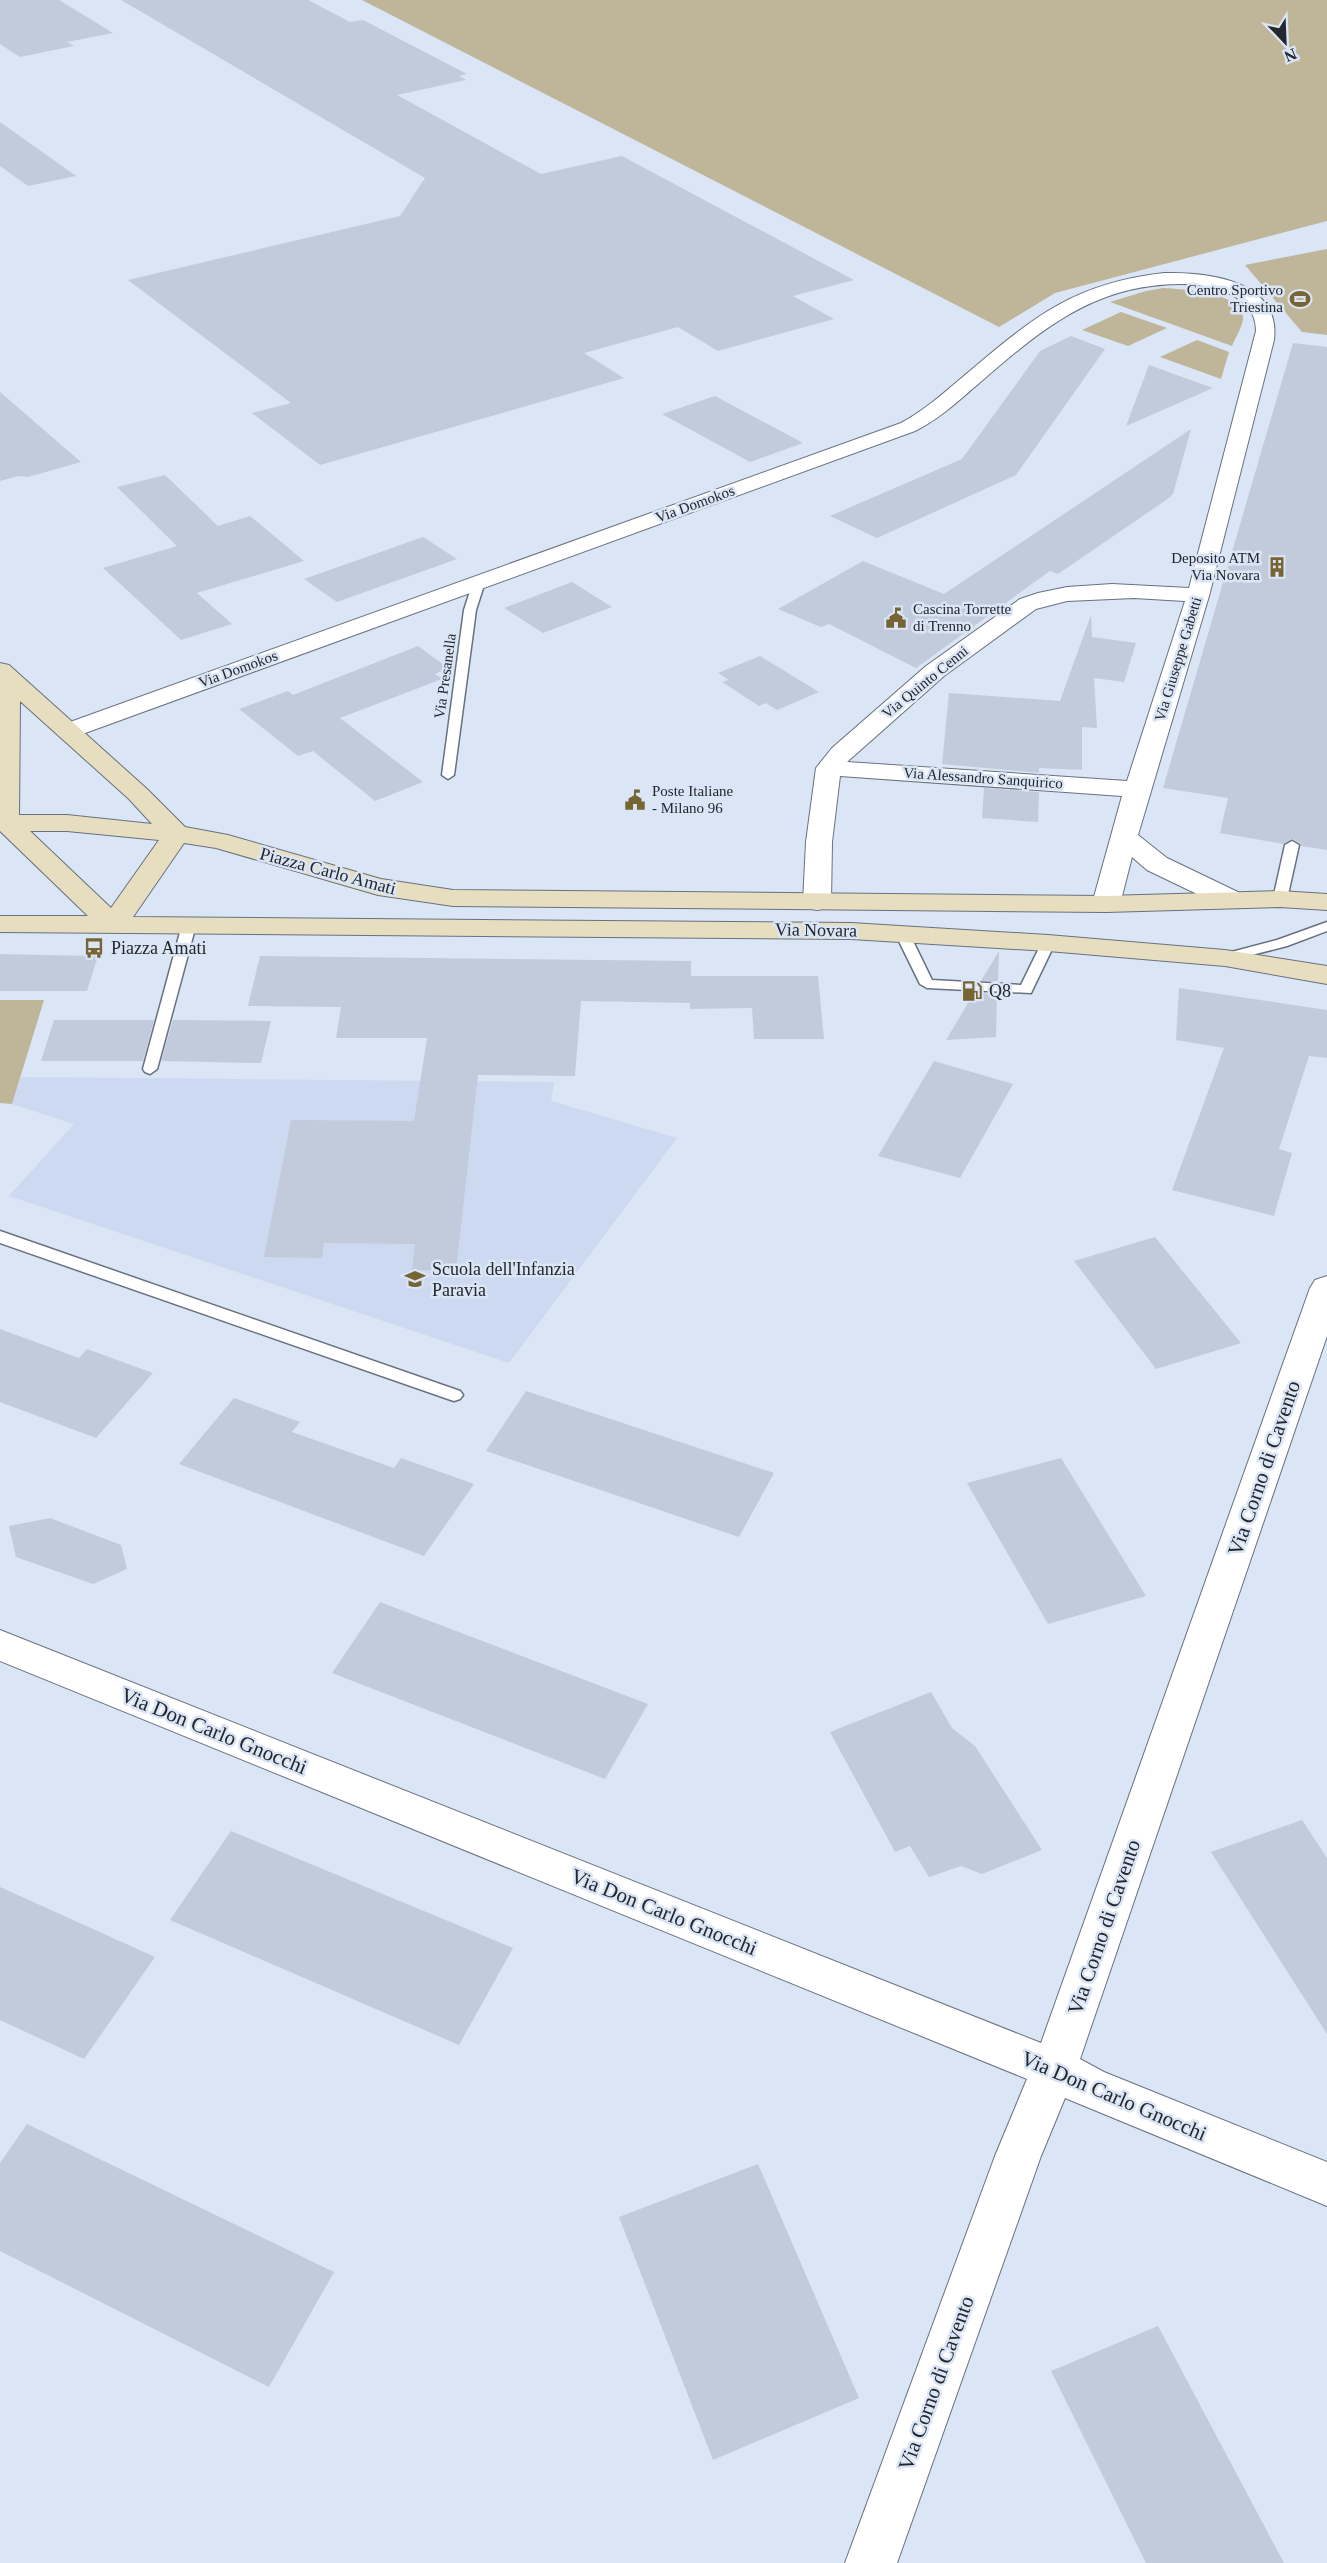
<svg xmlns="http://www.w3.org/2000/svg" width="1327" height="2563" viewBox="0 0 1327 2563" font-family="'Times New Roman',serif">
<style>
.built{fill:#ccd9f0}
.green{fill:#bfb69a}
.building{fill:#c1cbdb}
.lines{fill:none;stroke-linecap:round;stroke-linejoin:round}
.lane-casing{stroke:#68717f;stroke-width:3}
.street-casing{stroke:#68717f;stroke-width:2}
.secondary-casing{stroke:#68717f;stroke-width:2}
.lane{fill:#fff;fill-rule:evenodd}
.street{fill:#fff;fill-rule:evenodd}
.secondary{fill:#e7dec0;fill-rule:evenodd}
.labels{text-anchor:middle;stroke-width:5;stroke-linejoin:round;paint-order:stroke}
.far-poi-label{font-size:15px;fill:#24272d;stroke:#dae5f5;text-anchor:end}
.far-street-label{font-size:15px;fill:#24272d;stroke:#dae5f5}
.street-label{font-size:18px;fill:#24272d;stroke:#dae5f5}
.poi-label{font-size:18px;fill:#24272d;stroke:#dae5f5;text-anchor:start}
.near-street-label{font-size:21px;fill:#24272d;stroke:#dae5f5}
</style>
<rect width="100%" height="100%" fill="#dae5f5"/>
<path class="built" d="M21 1077 554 1082 551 1101 677 1138 509 1363 9 1196 74 1124 12 1104Z"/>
<g class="green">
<path d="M362 0H1327V221L1055 293 999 327Z"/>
<path d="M1327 249V335L1302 332 1245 265Z"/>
<path d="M1163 288C1180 289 1245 292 1243 319 1242 328 1235 338 1232 346L1110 302 1146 291Z"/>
<path d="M1121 312 1167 328 1128 346 1082 330Z"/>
<path d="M1197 340 1229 352 1221 379 1160 357Z"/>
<path d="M0 1000H44L12 1104 0 1103Z"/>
</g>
<g class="building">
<path d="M0 0H59L113 33 67 42 74 46 20 57 0 44Z"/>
<path d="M121 0H308L350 22 363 20 467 74 459 76 466 80 397 95 541 174 622 156 854 280 793 296 834 319 718 351 678 327 584 353 624 378 320 465 252 413 291 403 128 280 400 216 425 178Z"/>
<path d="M0 122 76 176 28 186 0 166Z"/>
<path d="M1071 336 1105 349 1016 475 877 538 830 516 962 459 1040 351Z"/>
<path d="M1293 343 1327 347V850L1301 846 1300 843 1293 839 1283 844 1220 833 1228 798 1163 788Z"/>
<path d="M1149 365 1213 388 1126 426Z"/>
<path d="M0 392 81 462 28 477 18 476 0 481Z"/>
<path d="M715 396 803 443 750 462 662 414Z"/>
<path d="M1191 429 1173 494 1169 498 1058 574 1050 571 916 668 829 624 821 627 778 609 863 561 944 594Z"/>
<path d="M165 475 218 526 250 516 304 561 197 593 232 624 181 640 103 568 177 546 117 487Z"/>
<path d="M423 537 457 559 337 602 304 579Z"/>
<path d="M572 582 612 607 543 633 504 608Z"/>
<path d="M1091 615 1092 637 1136 643 1124 682 1094 678 1097 728 1082 727V770L1039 768V773L942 764 949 693 1060 701Z"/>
<path d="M418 646 448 668 435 674 442 679 340 718 423 782 375 801 313 751 298 756 239 709 288 691 293 695Z"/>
<path d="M760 656 819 692 777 710 766 703 759 706 722 682 729 680 718 673Z"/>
<path d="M984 788 1039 792 1038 822 982 818Z"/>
<path d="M999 951 998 981H981Z"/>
<path d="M0 954 45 955 98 956 87 991H0Z"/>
<path d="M260 956 691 961V976H818L824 1039H754L752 1008 690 1009V985V1003L581 1001 575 1076 478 1075 456 1270H412L415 1244 324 1243 322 1258 264 1257 291 1120 414 1121 427 1038H336L341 1007 248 1006Z"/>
<path d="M1179 988 1327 1010V1058L1309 1056 1279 1149 1292 1153 1274 1216 1172 1190 1224 1048 1176 1040Z"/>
<path d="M974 993 997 994 996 1037 946 1040Z"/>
<path d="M54 1020H154L143 1061H41Z"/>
<path d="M173 1020 271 1021 261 1063 161 1061Z"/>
<path d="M934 1061 1013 1084 960 1178 878 1156Z"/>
<path d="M1155 1237 1241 1343 1156 1369 1074 1261Z"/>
<path d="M0 1329 79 1358 87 1349 153 1373 96 1438 0 1402Z"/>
<path d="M526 1391 774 1473 739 1537 486 1451Z"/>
<path d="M234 1398 300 1422 292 1432 394 1468 401 1458 474 1484 424 1556 179 1464Z"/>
<path d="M1061 1458 1146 1596 1048 1624 967 1483Z"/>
<path d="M50 1518 121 1545 127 1569 93 1584 16 1557 9 1526Z"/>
<path d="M380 1602 648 1704 605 1779 332 1673Z"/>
<path d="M931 1692 952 1728 975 1746 1042 1850 982 1874 961 1866 929 1877 910 1846 895 1852 830 1732Z"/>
<path d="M1302 1820 1327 1858V2034L1211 1852Z"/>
<path d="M231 1831 513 1948 459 2045 170 1920Z"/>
<path d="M0 1887 155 1957 84 2059 0 2020Z"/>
<path d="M27 2124 334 2272 269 2387 0 2251V2163Z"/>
<path d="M758 2164 859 2398 713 2460 619 2217Z"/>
<path d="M1158 2326 1284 2563H1146L1051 2371Z"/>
</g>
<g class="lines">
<g class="lane-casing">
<g id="lane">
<path d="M479 579 485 582 476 610 454 775 448 779 442 775 464 610 473 582Z"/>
<path d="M1292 841 1299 845 1287 899 1280 903 1273 899 1285 845Z"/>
<path d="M189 921 196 925 157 1069 150 1074 145 1072 143 1069 182 925Z"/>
<path d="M1327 922V931L1287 946 1225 962 1218 958 1220 955 1277 940Z"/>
<path d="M902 929 909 933 932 980 1021 985 1043 940 1048 939 1055 943 1031 993 927 988 920 984 895 933Z"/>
<path d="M0 1231 460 1391 463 1395 460 1399 454 1401 448 1399 0 1243Z"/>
</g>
</g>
<g class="street-casing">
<g id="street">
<path d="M1164 273C1208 272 1281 280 1274 340L1209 596 1138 835 1167 858 1242 894 1246 900 1242 906 1232 908 1222 906 1147 870 1132 857 1120 904 1116 910 1106 912 1096 910 1092 904 1122 796 840 776 832 842 831 902 827 908 817 910 807 908 803 902 806 842 816 768 832 748 926 666 1020 599 1038 593 1067 587 1112 584 1189 588 1256 331C1256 308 1240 297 1220 290 1199 283 1174 283 1152 286 1081 294 1029 340 977 385 957 402 939 419 915 431L77 736 68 738 59 736 56 731 59 726 901 423C927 409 948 389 971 370 1036 315 1076 283 1164 273ZM1134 598 1185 601 1127 781 847 762 944 676 1036 609 1067 601Z"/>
<path d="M1327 1276V1336L1080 2059 1104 2072 1327 2162V2206L1065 2098 1041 2156 897 2563H845L995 2156 1027 2079 0 1661V1630L1041 2043 1310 1288 1315 1280Z"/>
</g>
</g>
<g class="secondary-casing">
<path id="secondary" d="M0 663 9 665 147 789 185 827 228 835 381 879 453 890 1106 896 1280 891 1327 894V910L1280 907 1106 912 453 906 378 895 216 848 184 843 133 917 851 923 1048 935 1225 950 1327 966V984L1225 966 1048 951 851 939 0 932V916H88L0 831ZM20 701 129 799 152 824 67 815H19ZM30 831H67L159 840 111 908Z"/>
</g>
<use href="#lane" class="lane"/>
<use href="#street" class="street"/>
<use href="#secondary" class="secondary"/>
</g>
<defs>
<g id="stadium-bare" transform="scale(1.62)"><path d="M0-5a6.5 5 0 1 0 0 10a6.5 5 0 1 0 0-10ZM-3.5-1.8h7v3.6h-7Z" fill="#766533" stroke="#dae5f5" stroke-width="2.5" paint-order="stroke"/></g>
<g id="building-bare" transform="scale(1.62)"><path d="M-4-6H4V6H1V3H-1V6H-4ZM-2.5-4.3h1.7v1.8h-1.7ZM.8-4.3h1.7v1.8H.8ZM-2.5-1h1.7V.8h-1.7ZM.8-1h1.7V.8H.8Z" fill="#766533" stroke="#dae5f5" stroke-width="2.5" paint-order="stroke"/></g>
<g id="civic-bare" transform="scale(1.62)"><path d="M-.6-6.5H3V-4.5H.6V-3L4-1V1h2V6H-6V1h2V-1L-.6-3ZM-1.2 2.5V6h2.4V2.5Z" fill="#766533" stroke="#dae5f5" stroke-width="2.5" paint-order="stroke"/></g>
<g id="bus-bare" transform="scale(1.62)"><path d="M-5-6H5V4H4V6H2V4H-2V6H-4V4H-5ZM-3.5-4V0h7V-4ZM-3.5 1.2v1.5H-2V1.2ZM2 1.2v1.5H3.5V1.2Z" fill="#766533" stroke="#dae5f5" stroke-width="2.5" paint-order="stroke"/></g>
<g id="fuel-bare" transform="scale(1.62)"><path d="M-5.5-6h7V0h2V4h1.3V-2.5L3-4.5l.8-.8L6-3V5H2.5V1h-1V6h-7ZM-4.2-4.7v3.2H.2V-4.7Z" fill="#766533" stroke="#dae5f5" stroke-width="2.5" paint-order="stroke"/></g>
<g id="school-bare" transform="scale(1.62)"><path d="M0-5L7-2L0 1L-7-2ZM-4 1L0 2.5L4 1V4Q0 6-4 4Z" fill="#766533" stroke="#dae5f5" stroke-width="2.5" paint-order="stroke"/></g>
</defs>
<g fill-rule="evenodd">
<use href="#stadium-bare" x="1300" y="299"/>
<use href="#building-bare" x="1277" y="567"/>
<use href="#civic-bare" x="896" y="618"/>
<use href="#civic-bare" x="635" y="800"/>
<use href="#bus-bare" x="94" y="948"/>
<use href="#fuel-bare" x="972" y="991"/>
<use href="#school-bare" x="415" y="1279"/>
</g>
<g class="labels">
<g class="far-poi-label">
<text x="1283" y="295">Centro Sportivo<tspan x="1283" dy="17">Triestina</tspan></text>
<text x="1260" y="563">Deposito ATM<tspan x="1260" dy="17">Via Novara</tspan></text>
<text x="913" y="614" text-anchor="start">Cascina Torrette<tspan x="913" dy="17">di Trenno</tspan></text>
<text x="652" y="796" text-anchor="start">Poste Italiane<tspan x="652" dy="17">- Milano 96</tspan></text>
</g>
<g class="far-street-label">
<text transform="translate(695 504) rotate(-20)" y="5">Via Domokos</text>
<text transform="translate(1178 659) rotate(-73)" y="5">Via Giuseppe Gabetti</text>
<text transform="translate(238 669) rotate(-20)" y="5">Via Domokos</text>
<text transform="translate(445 676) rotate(-82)" y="5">Via Presanella</text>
<text transform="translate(925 682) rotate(-39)" y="5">Via Quinto Cenni</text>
<text transform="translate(983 778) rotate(4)" y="5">Via Alessandro Sanquirico</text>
</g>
<g class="street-label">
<text transform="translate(328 871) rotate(15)" y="6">Piazza Carlo Amati</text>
<text transform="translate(816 930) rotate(1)" y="6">Via Novara</text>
</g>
<g class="poi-label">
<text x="111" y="954">Piazza Amati</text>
<text x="989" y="997">Q8</text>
<text x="432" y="1275">Scuola dell'Infanzia<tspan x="432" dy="21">Paravia</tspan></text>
</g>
<g class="near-street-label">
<text transform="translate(1264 1468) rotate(-71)" y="7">Via Corno di Cavento</text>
<text transform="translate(214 1731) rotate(22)" y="7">Via Don Carlo Gnocchi</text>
<text transform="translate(664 1912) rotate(22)" y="7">Via Don Carlo Gnocchi</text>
<text transform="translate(1104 1927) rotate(-71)" y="7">Via Corno di Cavento</text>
<text transform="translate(1114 2096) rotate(23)" y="7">Via Don Carlo Gnocchi</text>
<text transform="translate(936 2383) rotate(-70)" y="7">Via Corno di Cavento</text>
</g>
</g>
<g transform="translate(1285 42) rotate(157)" stroke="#dae5f5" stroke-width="4.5" paint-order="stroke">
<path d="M0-4.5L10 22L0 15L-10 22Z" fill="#24272d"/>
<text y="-9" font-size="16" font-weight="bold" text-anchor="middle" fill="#24272d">N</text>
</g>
</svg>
